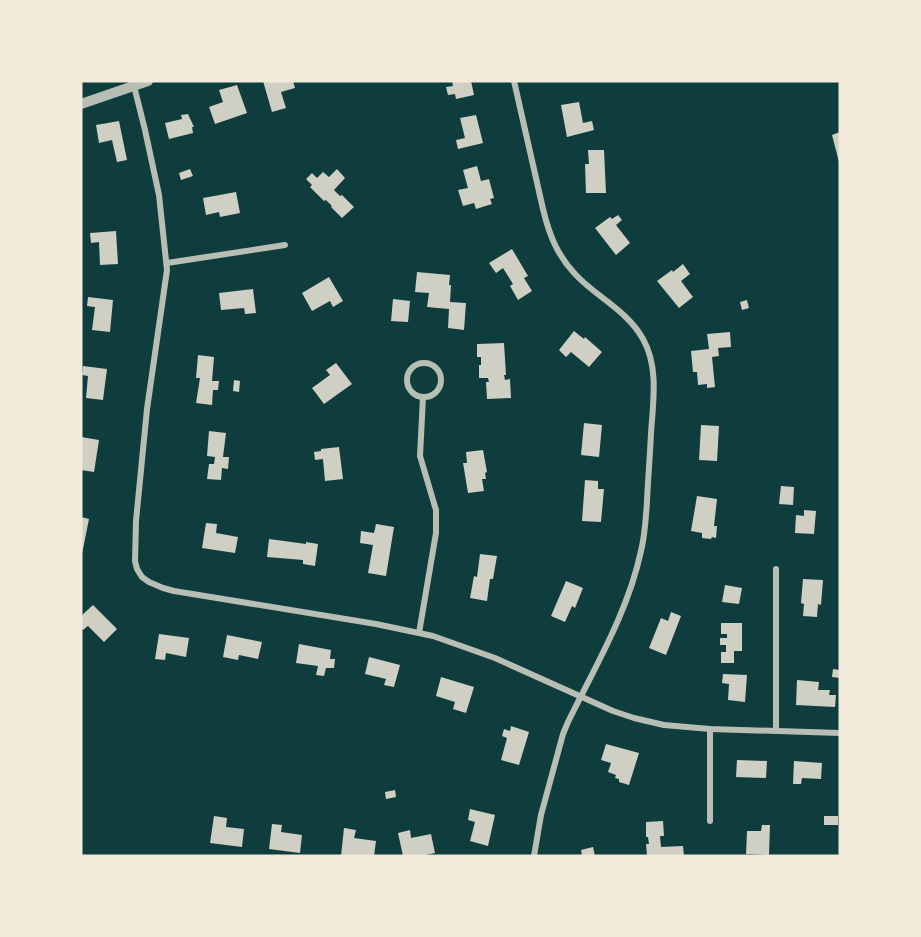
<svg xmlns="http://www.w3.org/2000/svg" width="921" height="937" viewBox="0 0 921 937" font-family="Signika,sans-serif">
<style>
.building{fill:#cfcfc3}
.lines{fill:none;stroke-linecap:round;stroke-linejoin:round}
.minor{stroke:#b8beb3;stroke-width:6}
.tertiary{stroke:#b8beb3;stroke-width:10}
</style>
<rect width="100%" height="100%" fill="#0f3d3e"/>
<g class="building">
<path d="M263 81H293L295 88 281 92 286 108 272 112Z"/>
<path d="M452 81H471L474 95 456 99 455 94 448 95 446 87 453 86Z"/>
<path d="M237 85 247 113 215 124 209 107 223 102 219 90Z"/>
<path d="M579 102 583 123 592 121 594 130 567 137 561 105Z"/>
<path d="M188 114 194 127H192L193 133 169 139 165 123 182 119 181 115Z"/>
<path d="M476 115 483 143 458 149 456 140 465 138 460 118Z"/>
<path d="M119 121 127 160 117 162 112 140 99 143 96 125Z"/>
<path d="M840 132V162H839L832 135Z"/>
<path d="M588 150H604L606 193H586L585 164H589Z"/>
<path d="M477 166 481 181 489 179 494 198 490 199 492 204 476 209 474 203 463 206 458 190 468 188 463 170Z"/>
<path d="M190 169 193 176 181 180 179 173Z"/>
<path d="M337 169 345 178 334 190 340 196 342 195 354 207 342 218 331 207 332 206 326 200 324 201 310 187 312 185 306 179 312 173 317 178 323 172 329 177Z"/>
<path d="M236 192 240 213 220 217 219 212 206 215 203 198Z"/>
<path d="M618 215 622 220 616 225 630 243 616 255 595 228 610 217 612 219Z"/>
<path d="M116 231 118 264 100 265 99 242 91 243 90 233Z"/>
<path d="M512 249 528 276 524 278 532 291 518 300 510 286 513 284 503 268 496 273 489 263Z"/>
<path d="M683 264 690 274 681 281 693 297 679 308 657 281 672 270 673 272Z"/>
<path d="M417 272 450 275 449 285H451L450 302 466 303 464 330 448 328 449 309 427 307 429 293 415 292Z"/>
<path d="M329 277 343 301 333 307 330 301 312 311 302 293Z"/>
<path d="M253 289 256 313 245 314 244 308 221 310 219 293Z"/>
<path d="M88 297 113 300 110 332 92 330 95 307 87 306Z"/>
<path d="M393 299 410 301 408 322 391 321Z"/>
<path d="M747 300 749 308 742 310 740 302Z"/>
<path d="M574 331 584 339 585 337 602 352 589 367 571 352 566 357 559 350Z"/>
<path d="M730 332 731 347 718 348 719 356 712 357 715 387 707 388V384L698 385 697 372H693L691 351 709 349 707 334Z"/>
<path d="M504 343 506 375H504L505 380 510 379 511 398 487 399 486 382H489L488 378H479V365H481V357H477V344Z"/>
<path d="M198 355 214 357 212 381H219L218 390H213L212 405 196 403 200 378H196Z"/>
<path d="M336 363 352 384 324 404 312 388 330 375 326 370Z"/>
<path d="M83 366 107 369 103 400 86 398 88 376 82 375Z"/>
<path d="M234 380 240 381 239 392 233 391Z"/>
<path d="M584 423 602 425 599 457 581 455Z"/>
<path d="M701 425 719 426 717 461 699 460Z"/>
<path d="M209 431 226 433 223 457H229L228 469 222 468 221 480 207 479 209 464H214L215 457 207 456Z"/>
<path d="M81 437 99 440 94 472 81 470Z"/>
<path d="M339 447 343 479 325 481 323 459 315 460 314 452 321 451V449Z"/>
<path d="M483 450 487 472 485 473 486 479H482L484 491 468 493 463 463H467L466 452Z"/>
<path d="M585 480 598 481V489H604L601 522 582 521Z"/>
<path d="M781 486 794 487 793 505 779 504Z"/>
<path d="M697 496 717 499 714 526H717L716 538 712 537 711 539 702 538V533L691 531Z"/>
<path d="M804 510 816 511 814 534 795 533 796 515 804 516Z"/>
<path d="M81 517 89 519 82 554H81Z"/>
<path d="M206 523 217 524 216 533 238 537 235 553 202 548Z"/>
<path d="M376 524 394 527 386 576 368 573 373 545 360 543 361 531 374 533Z"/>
<path d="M269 539 306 544V542L318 544 315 566 303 564V560L267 557Z"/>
<path d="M480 554 497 556 493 579H490L487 601 470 598 474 576 477 577Z"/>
<path d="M803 579 823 580 821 605 818 604 817 617 803 616 804 604 801 603Z"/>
<path d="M566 581 583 588 575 608 572 606 565 622 551 616Z"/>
<path d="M725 585 742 588 739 604 722 602Z"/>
<path d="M93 605 117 629 104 642 88 626 83 630 81 628V616Z"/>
<path d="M671 612 681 616 666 655 649 648 661 618 668 621Z"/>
<path d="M721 623H742V651H734V663H721V652H726V645H720V638H727V634H721Z"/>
<path d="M159 634 189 638 186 657 166 653 165 660 155 659Z"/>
<path d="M227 635 262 642 258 659 239 655 238 660 223 657Z"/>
<path d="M299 644 331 650 330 659H335L334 668H326L324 676 316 675 318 666 296 663Z"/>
<path d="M369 657 400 665 394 687 384 685 386 679 365 674Z"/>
<path d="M833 669 840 670V678L832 677Z"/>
<path d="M723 674 747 675 745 702 728 700 729 684 722 683Z"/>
<path d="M441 677 474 687 466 713 453 709 455 702 436 696Z"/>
<path d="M797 680 819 682 818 690H830L829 695H836L835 707 796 705Z"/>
<path d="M511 726 529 732 519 765 501 760 507 738 502 736 504 729 510 731Z"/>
<path d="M606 744 639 753 629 785 619 782V779L615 778 616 775 608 772 611 763 601 760Z"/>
<path d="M737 760 767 761 766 778 736 777Z"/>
<path d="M794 761 822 763 821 779 802 778 801 784H793Z"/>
<path d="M395 790 396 797 386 799 385 792Z"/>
<path d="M470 809 495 815 488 846 470 841 475 822 468 820Z"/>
<path d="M214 816 227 818 226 827 244 829 242 847 210 843Z"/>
<rect x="824" y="816" width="14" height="9"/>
<path d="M663 821 664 836H660L661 847 683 846 684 856H647L646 844H649L648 837H646V822Z"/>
<path d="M272 824 282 825 281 832 302 835 300 853 269 849Z"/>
<path d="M762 825H770L769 855 746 854 747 831H761Z"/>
<path d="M344 828 356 830 354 838 376 841 374 856H341Z"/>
<path d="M410 830 411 838 431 834 435 853 420 856H403L398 833Z"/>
<path d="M593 847 595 856H582L581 850Z"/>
</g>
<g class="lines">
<g class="minor">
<path d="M514 81 543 209C549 234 557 255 575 274 596 297 627 310 643 339 659 367 653 403 651 433 650 456 648 479 647 501 646 518 645 535 641 551 628 612 595 667 568 722L563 734 541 815 534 856"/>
<path d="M134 86 145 130 159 195 167 270 147 409 136 521 135 561 137 569 142 577 149 582 163 588 174 591 376 624 433 636 495 658 613 711 634 718 664 725 710 729 840 733"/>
<path d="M167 263 285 245"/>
<circle cx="424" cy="380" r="17"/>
<path d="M419 633 436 533V510L420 456 423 397"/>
<path d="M776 731V569"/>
<path d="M710 821V729"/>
</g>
<path class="tertiary" d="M81 104 148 81"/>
</g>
<rect width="921" height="937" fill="none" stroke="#f1e9da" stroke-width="165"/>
</svg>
